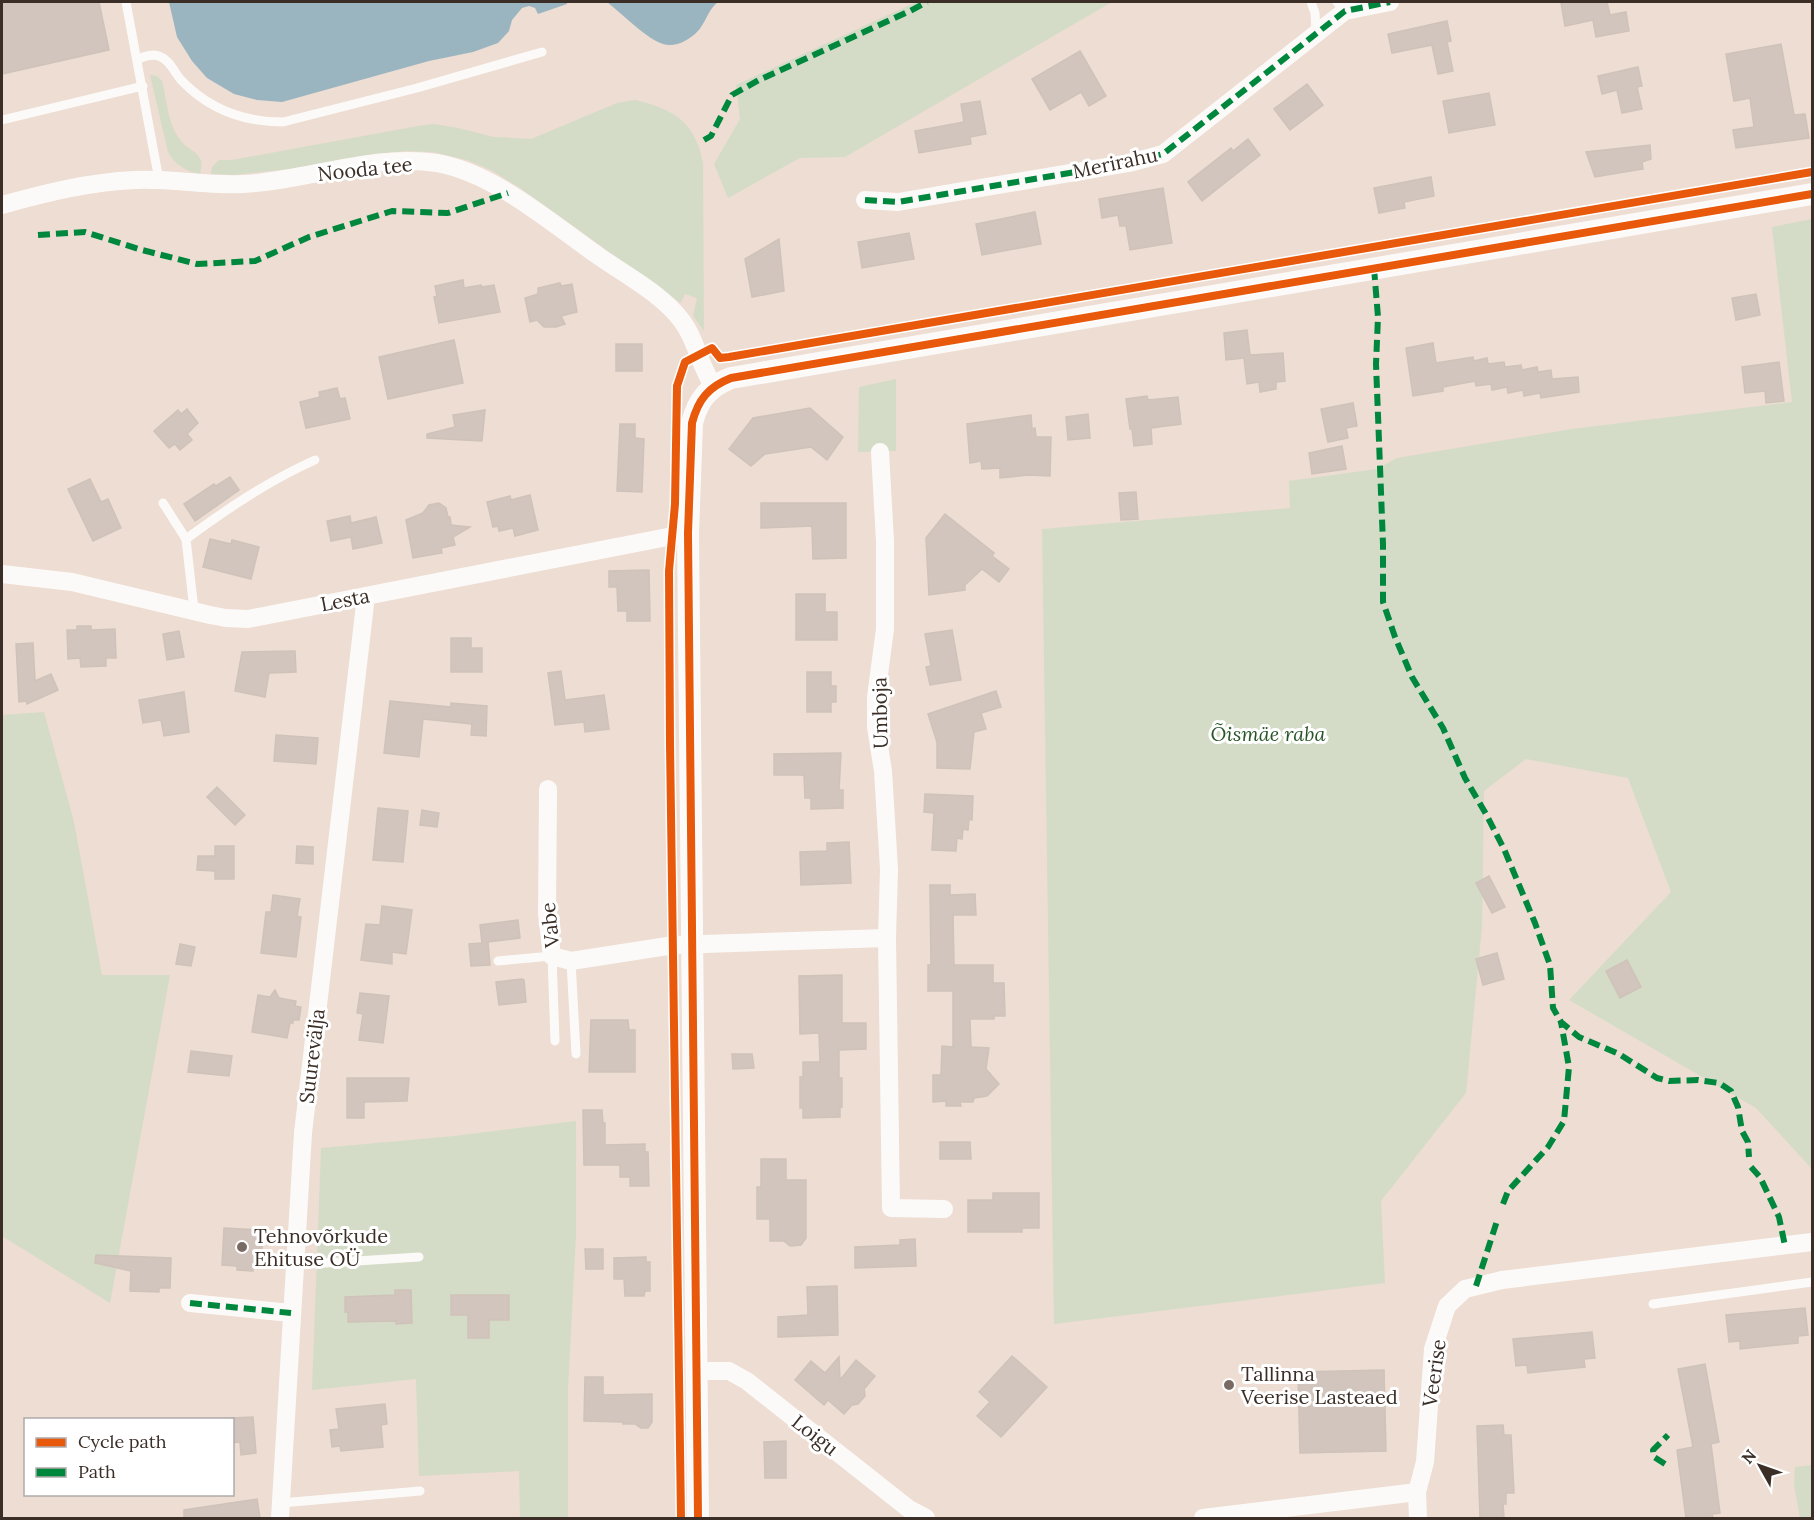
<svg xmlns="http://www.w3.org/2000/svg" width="1814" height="1520" viewBox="0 0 1814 1520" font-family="Lora,serif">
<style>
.green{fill:#d4dcc7}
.water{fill:#9ab5c0}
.building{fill:#d2c5bd;stroke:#cec2b9;stroke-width:1.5}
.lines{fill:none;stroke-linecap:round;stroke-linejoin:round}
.service{stroke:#fcfaf8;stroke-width:9}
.minor{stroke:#fcfaf8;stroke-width:18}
.tertiary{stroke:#fcfaf8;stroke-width:22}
.quiet{stroke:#00873e;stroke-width:6;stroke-dasharray:12 6;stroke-linecap:butt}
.cycleway-casing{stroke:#fff;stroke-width:11}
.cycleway{stroke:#e8590c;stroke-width:8}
.poi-dot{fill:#796b63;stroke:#fff;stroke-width:2}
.labels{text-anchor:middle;stroke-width:6;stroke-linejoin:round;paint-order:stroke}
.street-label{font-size:20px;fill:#3a2e27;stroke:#fff}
.park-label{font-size:20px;font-style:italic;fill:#285527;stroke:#fff}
.poi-label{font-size:20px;fill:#3a2e27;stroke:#fff;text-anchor:start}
</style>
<rect width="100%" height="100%" fill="#edddd2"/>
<g class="green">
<path d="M916 2H1112L845 157 800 158 728 198 714 164 740 119 736 85Z"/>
<path d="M150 75 157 76 162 81C167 100 167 120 178 137 189 154 207 151 200 174 186 171 175 165 168 152Z"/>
<path d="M635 100C673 109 695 121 703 163L704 331 693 316 697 298 685 294 681 303 520 188 491 170 467 160 432 152 406 151 375 154 289 169 234 175 211 174 212 167 219 160H232L418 126 434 124 458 128 494 137 531 139 617 103Z"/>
<path d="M1812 219V1169L1756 1108 1569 1000 1671 892 1628 778 1526 759 1484 791 1482 927 1466 1093 1381 1201 1385 1283 1054 1324 1042 529 1290 508 1289 481 1377 469 1397 458 1572 429 1792 402 1772 227Z"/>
<path d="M896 379V451L858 452 859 387Z"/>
<path d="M44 712 74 822 102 975H170L110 1303 2 1236V715Z"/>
<path d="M576 1121V1235L568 1389V1518H520L519 1471 419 1476 416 1379 312 1390 321 1148 454 1136Z"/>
<path d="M1812 1465V1518H1800L1794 1484 1795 1467Z"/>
</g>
<g class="water">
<path d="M169 2H567V4L538 14 535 8 529 6 522 8 512 20 509 31 498 43 473 52 429 61 282 102 257 100 234 94 207 78 192 61 177 37Z"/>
<path d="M607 2H718C708 9 706 23 697 32 689 40 675 48 663 44 647 39 621 13 607 2Z"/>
</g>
<g class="building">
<path d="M2 2H99L109 50 2 74Z"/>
<path d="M1569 2H1607L1610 15 1626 12 1629 31 1596 37 1593 20 1565 26 1561 3Z"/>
<path d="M1447 21 1451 41 1447 42 1453 71 1438 74 1432 45 1392 53 1388 34Z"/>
<path d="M1781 44 1794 115 1805 114 1809 138 1736 148 1733 130 1754 127 1750 98 1734 101 1726 54Z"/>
<path d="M1080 51 1106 96 1089 106 1081 92 1050 110 1032 79Z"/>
<path d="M1638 67 1642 86 1637 87 1642 109 1622 113 1617 90 1602 94 1598 76Z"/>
<path d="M1307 84 1323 105 1290 130 1274 109Z"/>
<path d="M1489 93 1495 125 1449 133 1443 101Z"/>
<path d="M980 101 986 134 970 137 971 144 919 153 915 131 964 122 961 104Z"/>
<path d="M1248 139 1260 155 1202 201 1188 182 1231 148 1233 151Z"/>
<path d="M1650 145 1651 159 1642 162 1643 169 1595 177 1586 152Z"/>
<path d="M1431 177 1434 196 1404 202 1405 208 1379 213 1374 188Z"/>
<path d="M1163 188 1172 243 1130 250 1126 226H1120L1118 215 1102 218 1099 199Z"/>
<path d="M1035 212 1041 244 982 255 976 224Z"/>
<path d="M909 233 914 259 862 268 858 242Z"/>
<path d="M779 239 784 291 752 297 745 259Z"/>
<path d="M463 280 464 288 481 285 482 287 494 285 500 312 439 323 434 297 437 296 435 286Z"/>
<path d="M560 283 561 286 572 284 577 312 561 316 565 324 556 327H544L537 320 530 322 525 298 538 294V288Z"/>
<path d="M1756 294 1760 315 1736 320 1732 298Z"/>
<path d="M1247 330 1250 355 1283 353 1285 381 1276 382V389L1260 392 1259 382 1247 384 1244 358 1226 360 1224 333Z"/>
<path d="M454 340 463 383 388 399 379 357Z"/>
<path d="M1433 343 1436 363 1473 357 1474 361 1487 358 1488 364 1504 362 1505 367 1521 365 1522 370 1537 367 1538 372 1551 370 1552 379 1578 377 1579 392 1541 398 1540 393 1524 396 1523 390 1508 393 1507 387 1492 390 1491 384 1476 386 1475 381 1443 387V391L1413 396 1406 348Z"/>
<rect x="616" y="344" width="26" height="27"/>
<path d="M1779 362 1784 401 1766 403 1765 391 1745 393 1742 367Z"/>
<path d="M337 388 340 399 345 398 350 419 306 428 300 402 320 397 319 392Z"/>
<path d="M1147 396 1148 400 1178 397 1181 424 1151 428 1152 444 1134 446 1132 429H1130L1126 399Z"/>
<path d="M1353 403 1357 426 1346 428 1348 438 1328 442 1321 409Z"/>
<path d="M810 408 843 437 827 460 811 447 765 454 751 466 729 449 753 418Z"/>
<path d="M187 409 198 423 187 434 192 440 180 450 175 444 169 448 154 431 178 410 181 414Z"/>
<path d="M485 410 482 441 427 438V434L455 427 453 415Z"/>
<path d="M1088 414 1090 438 1068 440 1066 417Z"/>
<path d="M1031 415 1032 429 1035 428 1036 437H1051L1050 476 1029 475 1000 478V468L982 469 981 461 970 463 967 424Z"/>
<path d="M620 424H635V438L644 439 642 492 617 491Z"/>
<path d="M1342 446 1346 469 1312 474 1309 453Z"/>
<path d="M230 477 239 490 195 521 184 504 214 484 216 486Z"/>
<path d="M90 479 101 502 108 499 121 528 93 541 68 489Z"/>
<path d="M1136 492 1138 519 1121 520 1119 493Z"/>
<path d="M530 495 538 530 515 536 513 528 499 531 498 526 493 527 487 502 510 496 511 500Z"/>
<path d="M439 503 446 508 448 517H450L451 525 470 527 453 537 455 545 441 548 442 553 413 558 406 520 423 513 429 505Z"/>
<path d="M761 503H846V558L813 559 812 526 761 528Z"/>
<path d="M945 514 994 553 992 556 1009 569 999 582 982 569 965 585V590L929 595 926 538Z"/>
<path d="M350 516 351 523 376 517 382 543 353 549 351 537 331 541 327 521Z"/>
<path d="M210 539 231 544 232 540 259 547 251 579 203 567Z"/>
<path d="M649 570 650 621H627V611H618L617 587H609V571Z"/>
<path d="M796 594H825V612H837V640H796Z"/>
<path d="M77 626H91V630L115 629 116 658H106V666L81 667 80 658 68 659 67 630H77Z"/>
<path d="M952 630 961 680 930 685 926 667 931 666 925 634Z"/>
<path d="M179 631 184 657 167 660 163 634Z"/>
<path d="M451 638H471V648H482V672H451Z"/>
<path d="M33 643 35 681 51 674 58 690 27 704 26 701 19 702 16 644Z"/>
<path d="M295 651 296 672 269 673 265 697 235 691 242 652Z"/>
<path d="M561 671 565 700 604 695 609 729 585 732 584 722 555 725 548 673Z"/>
<path d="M807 672H831V686H836V702H831V712H807Z"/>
<path d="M996 691 1001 707 981 713 986 729 974 732 970 769 937 768V742L928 714Z"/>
<path d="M184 692 189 732 164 736 161 720 143 723 139 700Z"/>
<path d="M390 701 451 707V703L487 706 486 736 471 735 472 724 423 719 419 757 384 753Z"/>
<path d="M276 735 318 738 316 764 274 761Z"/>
<path d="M841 753 839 790H843V808L811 809V798H805L804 775H774V754Z"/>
<path d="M217 787 245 815 235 825 207 797Z"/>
<path d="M925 794 973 796 972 820 969 819 968 830 963 829 962 839 957 838 956 851 932 850 934 813 924 812Z"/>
<path d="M378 808 408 811 403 862 373 860Z"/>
<path d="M422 810 439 813 437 827 420 825Z"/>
<path d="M849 842 851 883 801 885 800 852 827 851V843Z"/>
<path d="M215 846H234V879H215V871L197 870 198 856H215Z"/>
<path d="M297 846 313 847V864L296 863Z"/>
<path d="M1489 876 1505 907 1492 913 1476 883Z"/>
<path d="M930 885H950V895L975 894 976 915H953L954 965H993V983H1004L1005 1016H994V1019H970L971 1047 989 1048 986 1069 999 1084 987 1096 974 1098 973 1102H960L961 1106H946V1101L933 1102V1075H941L942 1046 953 1047V991H928V965H931Z"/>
<path d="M273 895 300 899 297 916 301 917 296 957 261 953 266 912H271Z"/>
<path d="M382 906 412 910 406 954 392 952V964L361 960 366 924 380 925Z"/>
<path d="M518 920 520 938 488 942 490 965 471 966 469 944 482 943 480 925Z"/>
<path d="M180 944 195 947 191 966 176 964Z"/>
<path d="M1497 953 1504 979 1483 985 1476 959Z"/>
<path d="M1627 960 1641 987 1620 998 1606 971Z"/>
<path d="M842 975V1023H866V1049L839 1050V1078H842V1107H840V1117L803 1118V1108H800V1077H803V1062H820L819 1033 800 1034 799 976Z"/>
<path d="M522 979 524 980 526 1002 499 1005 496 982Z"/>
<path d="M275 990 279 998 296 1001 295 1006 301 1007 299 1020H293V1023H290L287 1038 252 1032 258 995 270 997Z"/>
<path d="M360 993 389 996 383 1043 359 1040 363 1014 357 1013Z"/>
<path d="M591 1020H628L629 1030H635V1072H589Z"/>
<path d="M191 1051 232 1056 229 1076 188 1072Z"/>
<path d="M732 1054H752L754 1068 733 1069Z"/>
<path d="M347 1078H409L407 1101 364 1102V1118H347Z"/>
<path d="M583 1110H602L603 1123H605V1145L645 1144V1152H648L649 1186H630V1177H620V1165H584Z"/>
<path d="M940 1142H970L971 1159H940Z"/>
<path d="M761 1159H786V1180H806V1238L801 1245 790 1246 784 1241H770V1219H757V1187H761Z"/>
<path d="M993 1193H1039V1228H1022V1232H968V1200H993Z"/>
<path d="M224 1228 263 1230 261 1267 253 1266V1271L237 1270V1266L222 1265Z"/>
<path d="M915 1239 916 1266 855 1268V1247L900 1245V1240Z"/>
<path d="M585 1249H603V1269H586Z"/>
<path d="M96 1255 171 1258 170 1288H159V1292L130 1291 131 1271 95 1263Z"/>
<path d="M646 1257V1262H650V1291H645L644 1296H625L624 1279H614V1258Z"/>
<path d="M837 1286 838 1335 778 1337V1317L808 1315 807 1287Z"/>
<path d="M395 1290H411L412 1323 396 1324V1321L348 1322V1312H345V1297L395 1295Z"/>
<path d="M451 1295H509V1320H489V1338H468V1315H451Z"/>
<path d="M1805 1308 1808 1335 1798 1336V1343L1740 1349V1341L1729 1342 1726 1315Z"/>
<path d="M1592 1332 1595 1358 1584 1359 1585 1367 1528 1373 1527 1365 1516 1366 1513 1339Z"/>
<path d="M1012 1356 1047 1387 1001 1437 977 1416 990 1402 979 1392Z"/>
<path d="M839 1357 840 1380 856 1360 875 1376 864 1389 865 1396 858 1404 852 1405 844 1414 828 1400 824 1405 795 1380 811 1361 825 1373Z"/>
<path d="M1705 1364 1719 1442 1711 1444 1720 1513 1712 1514 1713 1518H1686L1677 1450 1693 1447 1678 1369Z"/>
<path d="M1384 1370 1386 1451 1300 1453 1298 1372Z"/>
<path d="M585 1377H603V1395L652 1394V1422L648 1428H641L635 1424H623V1422L584 1421Z"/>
<path d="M385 1404 387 1424 381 1425 383 1447 341 1451 340 1446 332 1447 330 1430 339 1429 336 1409Z"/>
<path d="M253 1417 256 1453 241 1455 240 1442 232 1443V1418Z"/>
<path d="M1503 1425 1504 1435H1511L1514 1493H1506V1504H1503L1504 1518H1480L1477 1426Z"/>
<path d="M786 1441V1478H765L764 1442Z"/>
<path d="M257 1499 260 1518H184V1510Z"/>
</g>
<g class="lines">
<g class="service">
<path d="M126 2 159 180"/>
<path d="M1311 2 1315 13 1316 33"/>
<path d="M1337 2 1345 11"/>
<path d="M138 59C145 56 153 53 161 57 171 61 174 73 182 81 209 109 244 122 283 122L417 88 542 52"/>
<path d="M2 120 143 86"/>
<path d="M163 503 186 539 194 610"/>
<path d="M186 539C227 509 268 481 315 460"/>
<path d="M498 961 552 956 555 1041"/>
<path d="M571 961 576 1054"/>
<path d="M295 1265 419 1257"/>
<path d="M1653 1304 1812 1282"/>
<path d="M281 1503 420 1491"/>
</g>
<g class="minor">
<path d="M865 200 898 202 1129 163 1163 154 1345 11 1390 2"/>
<path d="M2 205C45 193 89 182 135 180 171 178 207 186 243 184 307 181 372 153 437 163 494 173 550 222 597 255 625 275 661 293 682 321 690 332 694 342 698 354 702 365 708 376 713 387"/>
<path d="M880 452 885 541V629L876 697V727L883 771 889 869 887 938 891 1208 944 1209"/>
<path d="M2 574 72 582 210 615 226 618 248 619 688 533"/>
<path d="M548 789 547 914 552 956 571 961 674 945 887 938"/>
<path d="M190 1303 291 1313"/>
<path d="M697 1371H729L747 1381 909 1509 926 1518"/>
<path d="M1417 1492 1418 1518"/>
<path d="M280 1518 303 1133 366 596"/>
<path d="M1203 1518 1417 1492 1425 1462 1433 1349 1447 1306 1465 1289 1502 1280 1812 1242"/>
</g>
<path class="tertiary" d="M698 1518 688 533 692 423C698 400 708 387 731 378L1812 194"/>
<g class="quiet">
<path d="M704 140 711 136 732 95 759 80 910 11 927 2"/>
<path d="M865 200 898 202 1129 163 1163 154 1345 11 1390 2"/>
<path d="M38 235 85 232 142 250 197 264 255 261 309 237 392 211 448 213 508 193"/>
<path d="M1374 268 1378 317 1376 364 1383 544V602L1395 637 1412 677 1443 728 1465 778 1486 814 1504 849 1535 923 1550 965 1553 1008 1561 1022 1579 1037 1619 1054 1657 1078 1669 1081 1698 1080 1719 1083 1731 1091 1738 1107 1742 1131 1748 1142 1749 1157"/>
<path d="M1751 1167 1760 1177 1779 1217 1785 1246"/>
<path d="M1503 1204 1508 1191 1548 1147 1564 1121 1569 1067 1561 1022"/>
<path d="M1476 1286 1497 1221"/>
<path d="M190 1303 291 1313"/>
<path d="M1665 1464 1654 1457 1653 1450 1668 1435"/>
</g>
<g class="cycleway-casing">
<g id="cycleway">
<path d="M681 1518 670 744 669 571 675 504 677 386 685 362 712 348 720 358 729 357 1812 172"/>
<path d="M698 1518 688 533 692 423C698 400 708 387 731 378L1812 194"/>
</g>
</g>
<use href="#cycleway" class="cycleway"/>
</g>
<g class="poi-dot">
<circle cx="242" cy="1247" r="6"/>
<circle cx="1229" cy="1385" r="6"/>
</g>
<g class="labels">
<g class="street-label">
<text transform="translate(1115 163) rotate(-12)" y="7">Merirahu</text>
<text transform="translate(365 169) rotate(-6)" y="7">Nooda tee</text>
<text transform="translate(345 600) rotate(-11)" y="7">Lesta</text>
<text transform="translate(880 713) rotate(-91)" y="7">Umboja</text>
<text transform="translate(550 925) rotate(-96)" y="7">Vabe</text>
<text transform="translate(312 1056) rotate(-83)" y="7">Suurevälja</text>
<text transform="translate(1434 1373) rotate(-82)" y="7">Veerise</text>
<text transform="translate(815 1435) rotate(38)" y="7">Loigu</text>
</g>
<g class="park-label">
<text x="1268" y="741">Õismäe raba</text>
</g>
<g class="poi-label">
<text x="254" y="1243">Tehnovõrkude<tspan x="254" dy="23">Ehituse OÜ</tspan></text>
<text x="1241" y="1381">Tallinna<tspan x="1241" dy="23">Veerise Lasteaed</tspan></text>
</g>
</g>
<rect width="1814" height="1520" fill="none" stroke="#3a2e27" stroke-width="6"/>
<rect x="24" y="1418" width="210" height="78" fill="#ffffff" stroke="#b0aba9" stroke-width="1.5"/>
<rect x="36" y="1438" width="30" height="9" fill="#e8590c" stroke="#b0aba9" stroke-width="1.5"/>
<text x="78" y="1448" font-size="18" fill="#3a2e27">Cycle path</text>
<rect x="36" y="1468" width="30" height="9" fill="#00873e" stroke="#b0aba9" stroke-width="1.5"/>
<text x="78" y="1478" font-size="18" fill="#3a2e27">Path</text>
<g transform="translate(1760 1466) rotate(310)" stroke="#ffffff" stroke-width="4.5" paint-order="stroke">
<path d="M0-4.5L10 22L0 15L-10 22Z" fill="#3a2e27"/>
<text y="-9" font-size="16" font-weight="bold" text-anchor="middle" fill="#3a2e27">N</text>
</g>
</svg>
